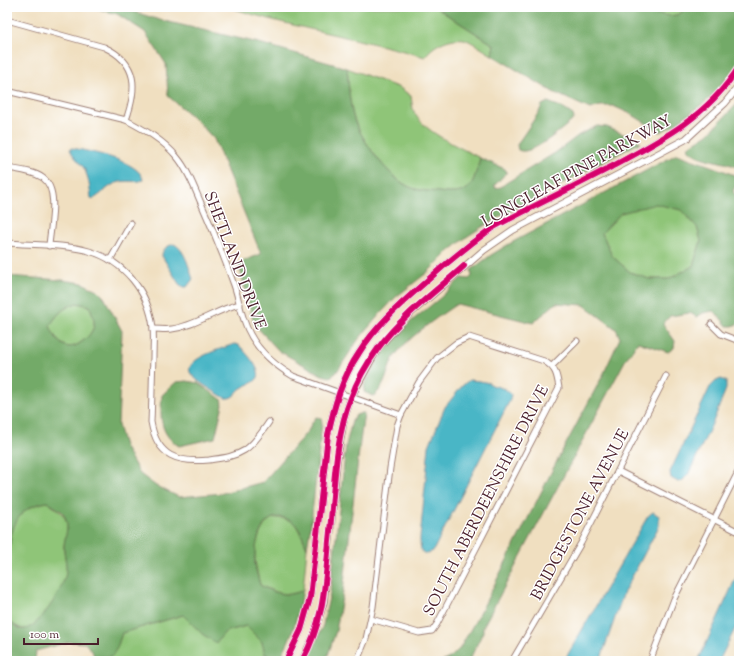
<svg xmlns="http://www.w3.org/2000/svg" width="746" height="668" viewBox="0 0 746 668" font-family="'Sorts Mill Goudy',serif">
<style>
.green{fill:#8fc578;stroke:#6c7252}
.forest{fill:#73aa68;stroke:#5e644a;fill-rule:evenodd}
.water{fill:#4ab6c6;stroke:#4a6a78}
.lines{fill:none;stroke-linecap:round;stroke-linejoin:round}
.minor-casing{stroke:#9d7f76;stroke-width:7}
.major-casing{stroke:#9d7f76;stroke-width:8}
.minor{stroke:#fff;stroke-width:5}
.major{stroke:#fff;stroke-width:6}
.cycleway-casing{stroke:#fff;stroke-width:8}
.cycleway{stroke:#d6006c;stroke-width:6}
.labels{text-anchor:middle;stroke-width:3;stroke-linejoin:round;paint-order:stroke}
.street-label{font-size:16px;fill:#4a1f2b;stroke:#fff}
</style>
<rect width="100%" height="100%" fill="#fff"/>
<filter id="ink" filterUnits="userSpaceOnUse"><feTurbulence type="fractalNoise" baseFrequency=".025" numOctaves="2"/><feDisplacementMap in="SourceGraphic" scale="8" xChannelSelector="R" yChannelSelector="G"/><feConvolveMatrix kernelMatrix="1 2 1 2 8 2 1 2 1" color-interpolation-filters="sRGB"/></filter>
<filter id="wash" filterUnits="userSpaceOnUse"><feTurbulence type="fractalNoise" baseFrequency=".012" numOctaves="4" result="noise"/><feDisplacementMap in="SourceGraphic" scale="16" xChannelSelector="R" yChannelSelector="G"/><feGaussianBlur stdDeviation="0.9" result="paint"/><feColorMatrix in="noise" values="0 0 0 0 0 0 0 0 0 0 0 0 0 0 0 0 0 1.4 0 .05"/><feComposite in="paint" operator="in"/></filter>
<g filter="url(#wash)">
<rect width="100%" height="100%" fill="#f0dfc0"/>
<g class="green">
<path d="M228 7H435L494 45 492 55C485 51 471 41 464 39 450 37 432 45 425 57 360 38 292 28 228 7Z"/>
<path d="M641 7H685C683 10 682 13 679 14 669 19 650 12 641 7Z"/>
<path d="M347 68 400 88 411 96C412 102 412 108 415 114 427 134 460 147 480 158 473 185 471 197 439 192 431 191 422 191 415 189 393 183 369 149 359 130 349 115 349 86 347 68Z"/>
<path d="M656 203 681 210 697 227 701 241 693 266 669 279H649L630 272 612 256 602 233 621 213Z"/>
<path d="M77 303 90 306C91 312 95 319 94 325 93 331 89 336 84 340 67 355 57 343 50 326 57 314 64 307 77 303Z"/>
<path d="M47 502C55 509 65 512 67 524 68 531 65 538 64 545 63 554 68 564 66 573 64 590 45 618 31 627 28 629 25 629 22 629L14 625 7 618C7 591 4 540 17 518 23 509 37 504 47 502Z"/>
<path d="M272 518H282L294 522 301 534 307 548 303 590C288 598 274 592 260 585 258 577 256 568 255 560 254 547 260 525 272 518Z"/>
<path d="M183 615 202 634 225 632 246 626 262 642 265 654 278 661H96L94 656 100 657 117 648 122 633Z"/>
</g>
<g class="forest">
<path d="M91 7H119L160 20 259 43 347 68C349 86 349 115 359 130 369 149 393 183 415 189 422 191 431 191 439 192 471 197 473 185 480 158L505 169 507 172 495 185V188L501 187 506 183 555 153 579 135 597 126 607 127 641 142 490 222 468 236 447 253 428 272 396 297 380 314 358 340 336 373 330 377 322 375 279 351 254 324 239 265 243 261 261 254 214 139 197 121 168 96 166 64 145 32 117 14Z"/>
<path d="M435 7H641C650 12 669 19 679 14 682 13 683 10 685 7H739V62L736 67 713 96 673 126 660 132 631 114 613 106H601L590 109 553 92 492 55 494 45Z"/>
<path d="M548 102 561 107 573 115 574 118 571 122C560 130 531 157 518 150L517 145 520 140 539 112 542 105Z"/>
<path d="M739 102V168C724 160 700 162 688 149L689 146 708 134Z"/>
<path d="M677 154C698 162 719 168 739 177V180L733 191 739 201V323L733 326H727L718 315 713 311 703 313 697 317 690 313 670 316 663 324 675 341 674 348 668 352 638 342 626 359 483 627V632L469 661H443L451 657 460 648 482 609 560 455 603 375 620 338 616 329 584 305 556 303 533 323 457 304C440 315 402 342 393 359 386 372 386 388 373 396L364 392 365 383 387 346 408 324 440 298 461 278 469 279 472 276 471 270 491 255 509 244ZM656 204 681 210 697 227 701 241 693 266 669 279H649L630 272 612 256 602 233 621 213Z"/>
<path d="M7 276 62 280 82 283 97 290 104 297 122 331 118 425 124 446 140 474 156 486 179 497 223 493 263 482 308 431 312 423 316 417 321 418 322 423 311 523 307 548C304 540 301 531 295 524 292 521 287 519 284 518 262 512 256 541 255 557 254 566 258 576 260 585 274 593 288 598 303 590 298 615 292 640 278 661L265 654 262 642 246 626 225 632 216 643 202 634 183 615 122 633 117 648 112 656 100 657 94 656 92 651 85 643 69 642 36 651 35 661H7V618C11 622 15 627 21 629 37 633 65 586 66 572 67 564 64 556 64 548 64 535 72 525 62 512 58 508 51 505 47 502 11 508 12 533 7 563ZM77 303 90 306C91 312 95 319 94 325 93 331 89 336 84 340 67 355 57 343 50 326 57 314 64 307 77 303Z"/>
<path d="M187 381 198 383 221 399 223 404 215 438 179 446C159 434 160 416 162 395L176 382Z"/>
<path d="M362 413H364L360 442 343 592 336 631 326 661H308L323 625 330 593 346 445 352 421 356 415Z"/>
</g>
<g class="water">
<path d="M72 148C88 151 141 161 143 180 136 183 128 180 120 182 109 184 103 194 93 199L91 198C90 189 89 179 85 170 81 163 73 157 70 149Z"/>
<path d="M174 244C185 249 189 268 193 279L187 287H183L179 284 162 256C162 249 167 246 174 244Z"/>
<path d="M234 344 239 345C245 352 264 371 257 379 253 384 245 385 240 389 235 394 233 399 225 398 217 393 193 380 190 372 185 358 225 348 234 344Z"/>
<path d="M721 379 726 381V389L713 422 688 475 682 481 678 482 671 478 670 472 710 387 716 381Z"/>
<path d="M469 380 480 381 489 383 492 385 505 389 511 394 510 400 433 551C420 558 420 548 420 538L429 446 445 407 462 386Z"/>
<path d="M653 512 659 516V526L624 592 600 661H564L648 516Z"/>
<path d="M739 571V621L719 661H698Z"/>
</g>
</g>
<g filter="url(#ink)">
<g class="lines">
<g class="minor-casing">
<g id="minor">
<path d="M7 20 104 47C139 63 137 89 126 120"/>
<path d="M7 91 126 120C145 130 163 140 177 157 188 170 194 187 201 203 213 230 224 257 234 285 238 296 240 309 244 320 252 345 271 363 293 376L401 415"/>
<path d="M7 168C18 170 33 171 43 178 60 190 50 228 49 246"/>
<path d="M7 243C32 245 65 244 89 251 124 261 149 292 153 328 154 338 153 348 153 358 152 379 152 401 151 422 157 457 178 463 209 460 222 458 234 457 245 450 255 443 262 432 269 422"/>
<path d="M110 260 131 223"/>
<path d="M711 324 721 334 739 341"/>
<path d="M153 329C160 329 166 330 172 329 196 326 217 309 240 304"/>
<path d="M552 366 577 341"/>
<path d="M618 471 739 532"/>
<path d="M357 661 366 639 373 607 390 468 397 426 401 415 419 382 437 358 456 343 469 337 544 361C556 368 557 375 559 388L437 624 432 631 419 633 371 619"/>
<path d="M512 661 581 543 666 376"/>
<path d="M650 661 674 599 739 470"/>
</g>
</g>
<g class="major-casing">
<g id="major">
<path d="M286 661 301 630 310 598 328 435C334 406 342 378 359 353 375 327 398 306 421 286 444 265 467 246 492 228 531 207 572 188 611 167 662 140 707 117 739 67"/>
<path d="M302 661 314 635 324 601 337 460 344 419 351 397 370 362 379 347 404 319 484 250 513 230 686 139 725 103 739 86"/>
</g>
</g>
<use href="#minor" class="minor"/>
<use href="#major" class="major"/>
<g class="cycleway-casing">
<g id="cycleway">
<path d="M286 661 301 630 310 598 328 435C334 406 342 378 359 353 375 327 398 306 421 286 444 265 467 246 492 228 531 207 572 188 611 167 662 140 707 117 739 67"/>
<path d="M302 661C324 621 325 585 329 541 334 496 334 439 351 398 357 380 368 362 379 347 402 316 435 292 464 266"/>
</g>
</g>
<use href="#cycleway" class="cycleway"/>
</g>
</g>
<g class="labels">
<g class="street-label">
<text transform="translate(576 170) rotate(-29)" y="6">LONGLEAF PINE PARKWAY</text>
<text transform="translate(236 260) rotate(69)" y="6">SHETLAND DRIVE</text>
<text transform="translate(485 500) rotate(-63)" y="6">SOUTH ABERDEENSHIRE DRIVE</text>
<text transform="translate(579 514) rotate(-62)" y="6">BRIDGESTONE AVENUE</text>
</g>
</g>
<rect width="746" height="668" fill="none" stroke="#fff" stroke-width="24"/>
<path d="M24 638v6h74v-6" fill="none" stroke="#4a1f2b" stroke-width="2"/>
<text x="30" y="638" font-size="12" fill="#4a1f2b" stroke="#ffffff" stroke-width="3" paint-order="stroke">100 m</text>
</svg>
